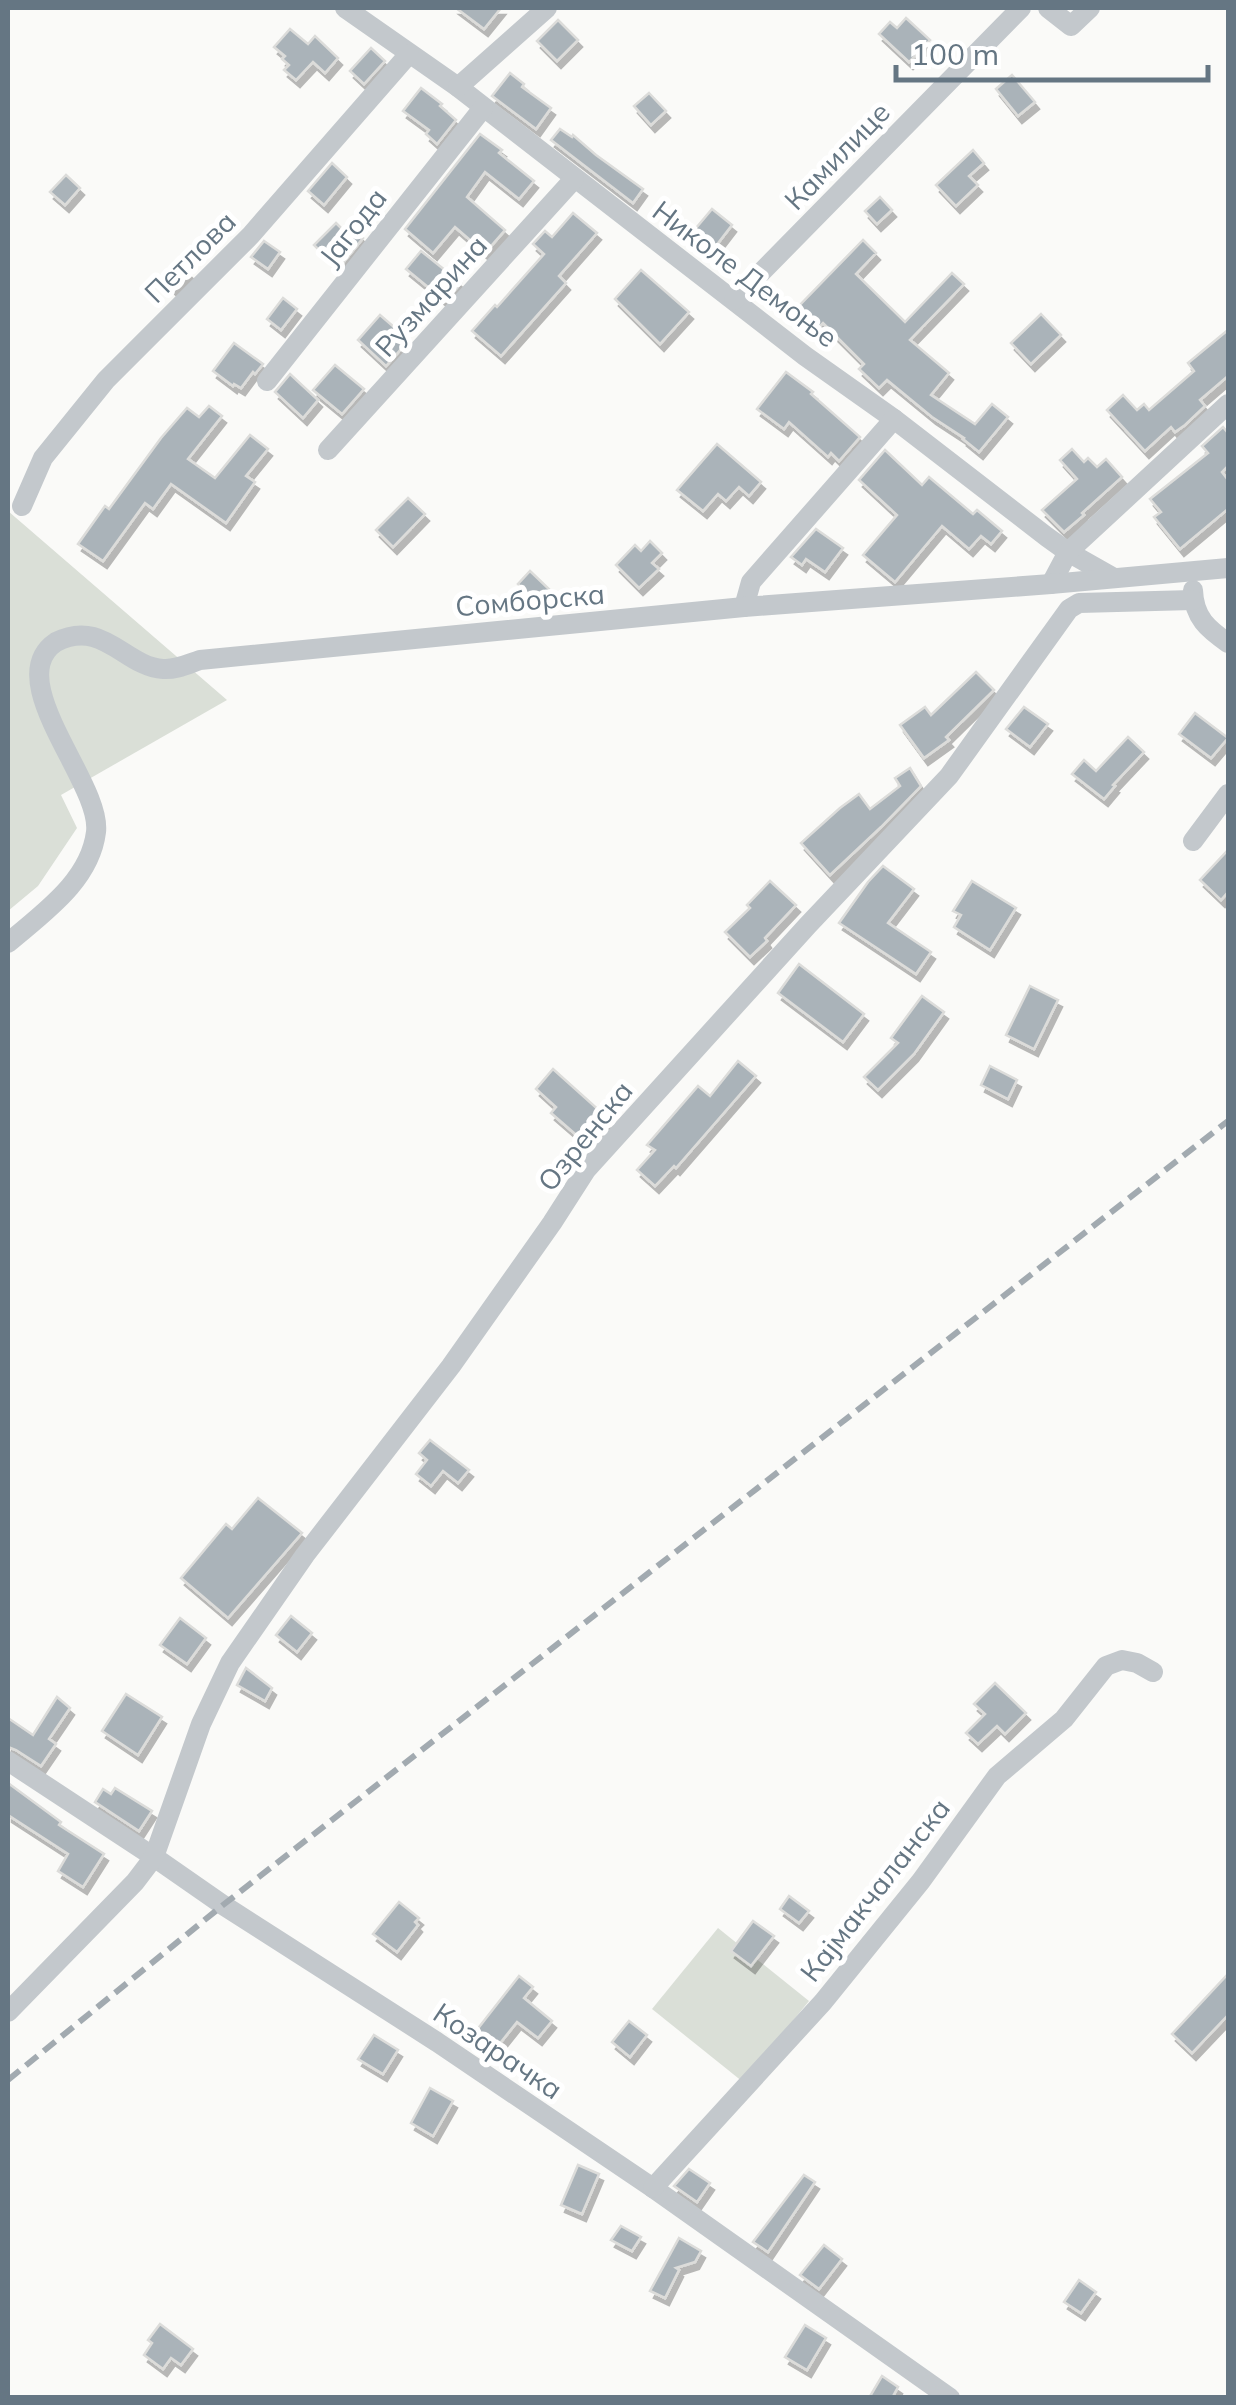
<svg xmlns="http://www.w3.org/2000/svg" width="1236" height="2405" viewBox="0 0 1236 2405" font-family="Mulish,sans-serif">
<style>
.grass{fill:#dadfd7}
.building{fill:#aab3b9;stroke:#dcdcda;stroke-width:2.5;filter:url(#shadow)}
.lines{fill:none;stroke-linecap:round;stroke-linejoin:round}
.street{stroke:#c3c8cc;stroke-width:20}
.rail{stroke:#a2aab0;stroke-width:6;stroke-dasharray:15 8;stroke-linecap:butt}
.labels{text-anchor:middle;stroke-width:10;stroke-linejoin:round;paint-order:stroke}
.street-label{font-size:28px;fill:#657683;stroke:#fff}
</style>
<defs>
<filter id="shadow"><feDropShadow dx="4" dy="7" stdDeviation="0" flood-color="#0004"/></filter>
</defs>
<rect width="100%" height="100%" fill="#fafaf8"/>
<g class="grass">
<path d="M8 511 227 700 61 795 77 828 38 886 8 911Z"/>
<path d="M718 1928 809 2001 743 2082 652 2009Z"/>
</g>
<g class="building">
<path d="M456 8H501L484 29Z"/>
<path d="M906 18 930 40 909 62 879 34 890 22 897 28Z"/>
<path d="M558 20 578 40 557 61 537 41Z"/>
<path d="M290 29 308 44 315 36 338 58 325 73 313 62 296 80 284 70 289 65 282 59 285 56 274 47Z"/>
<path d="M371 48 385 61 364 84 350 71Z"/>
<path d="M510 73 524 84 522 87 551 108 536 129 492 96Z"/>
<path d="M1012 75 1035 102 1018 116 996 89Z"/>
<path d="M421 88 442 104 440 106 456 120 437 144 426 134 429 130 403 111Z"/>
<path d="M649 93 666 111 651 125 634 106Z"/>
<path d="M560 129 572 137 573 135 596 155 643 189 633 203 551 140Z"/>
<path d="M480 134 502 150 499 153 534 181 519 199 485 172 467 197 505 230 485 253 455 227 433 253 405 229Z"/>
<path d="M973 150 984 163 969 176 978 185 956 206 936 185Z"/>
<path d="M332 163 347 177 324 205 308 191Z"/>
<path d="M66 175 80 188 65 205 50 192Z"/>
<path d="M880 197 892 210 877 224 865 211Z"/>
<path d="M712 209 732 225 712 251 691 234Z"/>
<path d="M573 213 597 233 559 276 566 283 501 356 472 331 495 305 497 307 544 254 533 244 545 231 552 237Z"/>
<path d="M336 223 347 234 353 228 363 238 338 269 314 245Z"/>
<path d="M863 240 876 253 856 274 905 322 952 273 964 284 910 340 949 373 931 395 975 424 992 404 1008 417 979 452 963 439 964 438 932 417 887 380 879 388 859 369 864 364 823 323 817 329 797 308Z"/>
<path d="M264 241 280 252 268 269 251 257Z"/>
<path d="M421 251 461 283 445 301 406 269Z"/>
<path d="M178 262 190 273 174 290 162 278Z"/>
<path d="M641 270 689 312 660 344 615 299Z"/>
<path d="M283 298 297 309 281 330 267 319Z"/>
<path d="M1041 314 1061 335 1031 364 1011 343Z"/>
<path d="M380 315 409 340 386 366 358 340Z"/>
<path d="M1228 330V376L1200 400 1205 406 1185 425 1175 432 1171 427 1145 451 1107 410 1123 395 1137 410 1144 404 1149 410 1194 371 1188 363Z"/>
<path d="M234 343 263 364 255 374 253 372 241 388 234 384 233 386 213 371Z"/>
<path d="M335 365 364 389 342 414 313 390Z"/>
<path d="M786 372 813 392 811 394 860 437 839 461 831 453 828 457 789 422 784 429 757 409Z"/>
<path d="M290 374 318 400 303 418 275 392Z"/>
<path d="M209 406 222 416 188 459 215 478 250 435 268 449 246 476 255 482 226 523 171 484 153 509 145 503 103 561 78 544 105 506 109 509 161 438 187 408 199 417Z"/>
<path d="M1223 427 1228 433V466L1222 472 1228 480V509L1180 549 1154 517 1161 512 1150 499 1208 453 1202 446Z"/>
<path d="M717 444 761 482 749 496 739 487 726 501 718 494 703 511 677 490Z"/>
<path d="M1072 449 1084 462 1088 458 1097 467 1106 459 1122 477 1082 513 1084 515 1064 532 1042 510 1077 479 1060 460Z"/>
<path d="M885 450 922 485 929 477 973 514 977 510 1002 531 991 544 981 536 969 549 942 526 895 582 863 555 897 515 859 480Z"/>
<path d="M408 498 425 514 393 547 376 530Z"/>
<path d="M816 529 843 548 825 572 806 559 802 565 791 557Z"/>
<path d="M650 541 662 553 652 563 659 569 639 588 616 565 635 545 641 551Z"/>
<path d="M530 571 551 591 538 604 518 584Z"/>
<path d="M976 672 994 690 946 737 949 740 924 758 900 725 925 707 931 715Z"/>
<path d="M1024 707 1048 724 1030 747 1006 729Z"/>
<path d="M1195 713 1228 738 1211 758 1179 734Z"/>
<path d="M1128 737 1144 752 1113 785 1115 786 1104 799 1072 774 1084 760 1096 771Z"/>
<path d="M910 768 921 786 881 827 830 875 801 843 840 808 859 794 870 809 900 786 895 778Z"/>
<path d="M1228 850V892L1221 900 1200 880Z"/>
<path d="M883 866 914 889 888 923 931 952 916 974 839 923 868 882Z"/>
<path d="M770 881 796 905 765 938 767 941 750 957 725 932 750 908 747 905Z"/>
<path d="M972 881 1016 908 990 950 954 927 961 915 953 911Z"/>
<path d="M799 964 864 1014 843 1042 778 993Z"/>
<path d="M1030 986 1058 1000 1034 1049 1006 1035Z"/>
<path d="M922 996 944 1012 914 1054 878 1090 864 1077 898 1043 891 1038Z"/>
<path d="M738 1061 756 1076 676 1168 674 1166 655 1186 637 1170 655 1150 647 1145 698 1086 710 1096Z"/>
<path d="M990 1066 1017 1080 1008 1099 981 1085Z"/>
<path d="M553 1069 611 1121 589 1146 551 1113 556 1107 536 1089Z"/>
<path d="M430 1440 469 1470 458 1483 443 1471 431 1486 416 1474 427 1460 419 1453Z"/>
<path d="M258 1498 302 1533 228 1618 181 1578 226 1524 232 1529Z"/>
<path d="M291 1616 312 1633 297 1652 276 1635Z"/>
<path d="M180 1618 206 1638 187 1664 160 1645Z"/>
<path d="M246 1668 272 1688 265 1701 237 1685Z"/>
<path d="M995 1683 1026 1713 1005 1734 997 1726 978 1744 966 1733 985 1714 974 1704Z"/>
<path d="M126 1694 162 1717 138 1755 102 1731Z"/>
<path d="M57 1697 70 1708 49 1739 56 1744 41 1766 16 1750 8 1747V1718L33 1735Z"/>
<path d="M8 1783 61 1822 59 1825 104 1854 83 1887 58 1871 68 1854 8 1815Z"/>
<path d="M115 1788 152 1811 139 1831 95 1802 103 1789 111 1794Z"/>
<path d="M789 1896 809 1911 799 1923 780 1909Z"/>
<path d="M399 1902 419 1918 415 1922 418 1925 397 1952 373 1934Z"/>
<path d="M753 1921 774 1936 751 1966 731 1951Z"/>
<path d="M1228 1974V2015L1192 2053 1172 2034Z"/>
<path d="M519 1976 533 1987 524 1998 552 2021 538 2038 517 2022 497 2047 476 2031Z"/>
<path d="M629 2021 647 2035 630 2057 612 2042Z"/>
<path d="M374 2035 398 2050 383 2074 358 2059Z"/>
<path d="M430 2088 453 2101 433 2136 411 2123Z"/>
<path d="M578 2165 599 2174 582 2214 561 2205Z"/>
<path d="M689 2169 710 2183 697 2202 674 2186Z"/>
<path d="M804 2175 815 2182 768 2252 753 2242Z"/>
<path d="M621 2226 641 2237 632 2251 611 2240Z"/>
<path d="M679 2238 701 2251 695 2262 676 2268 679 2270 665 2298 650 2291Z"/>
<path d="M824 2245 842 2259 819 2289 800 2275Z"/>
<path d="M1079 2280 1096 2292 1081 2313 1064 2302Z"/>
<path d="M160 2324 193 2349 181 2365 171 2358 163 2369 144 2355 152 2343 148 2340Z"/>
<path d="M805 2325 826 2338 807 2370 785 2357Z"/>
<path d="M882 2376 898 2387 892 2398H869Z"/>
</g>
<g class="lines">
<g class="street">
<path d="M345 8 458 87 805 356 894 419 1047 537 1068 552 1114 578"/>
<path d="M1048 8 1071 26 1090 8"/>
<path d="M458 87 547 8"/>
<path d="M734 300 1021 8"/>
<path d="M267 381 483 108"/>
<path d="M328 450 574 179"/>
<path d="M22 506 43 458 106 380 251 235 409 54"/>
<path d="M1051 584 1068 552 1228 404"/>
<path d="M1193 590C1194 618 1208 629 1228 643"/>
<path d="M744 607 751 582 894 419"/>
<path d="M1193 841 1228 794"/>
<path d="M8 943C43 913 90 881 96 832 102 783 0 680 56 642 103 618 125 667 163 669 176 670 188 664 200 660L744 607 1051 584 1228 568"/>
<path d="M8 1761 154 1857 223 1905 437 2042 653 2188 950 2398"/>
<path d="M8 2012 135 1882 154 1857 201 1724 230 1663 305 1555 451 1366 552 1223 586 1170 808 925 949 776 1069 609 1079 603 1193 600"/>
<path d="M653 2188 823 2002 921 1881 997 1776 1064 1719 1106 1666 1122 1660 1137 1663 1153 1672"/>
</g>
<path class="rail" d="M8 2080 223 1905 1228 1121"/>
</g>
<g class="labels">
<g class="street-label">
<text transform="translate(837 156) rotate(-46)" y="10">Камилице</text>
<text transform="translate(353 227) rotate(-52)" y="10">Јагода</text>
<text transform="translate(190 257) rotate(-45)" y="10">Петлова</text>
<text transform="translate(745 274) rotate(37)" y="10">Николе Демоње</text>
<text transform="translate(431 296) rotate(-48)" y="10">Рузмарина</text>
<text transform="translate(530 600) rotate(-5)" y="10">Сомборска</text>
<text transform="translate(585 1136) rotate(-51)" y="10">Озренска</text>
<text transform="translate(875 1890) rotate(-52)" y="10">Кајмакчаланска</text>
<text transform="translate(498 2051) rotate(34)" y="10">Козарачка</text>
</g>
</g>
<rect width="1236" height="2405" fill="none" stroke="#657683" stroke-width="20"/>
<path d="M896 65v15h312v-15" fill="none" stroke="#657683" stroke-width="5"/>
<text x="911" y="65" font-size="30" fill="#657683" stroke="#ffffff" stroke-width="8" paint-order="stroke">100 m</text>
</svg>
